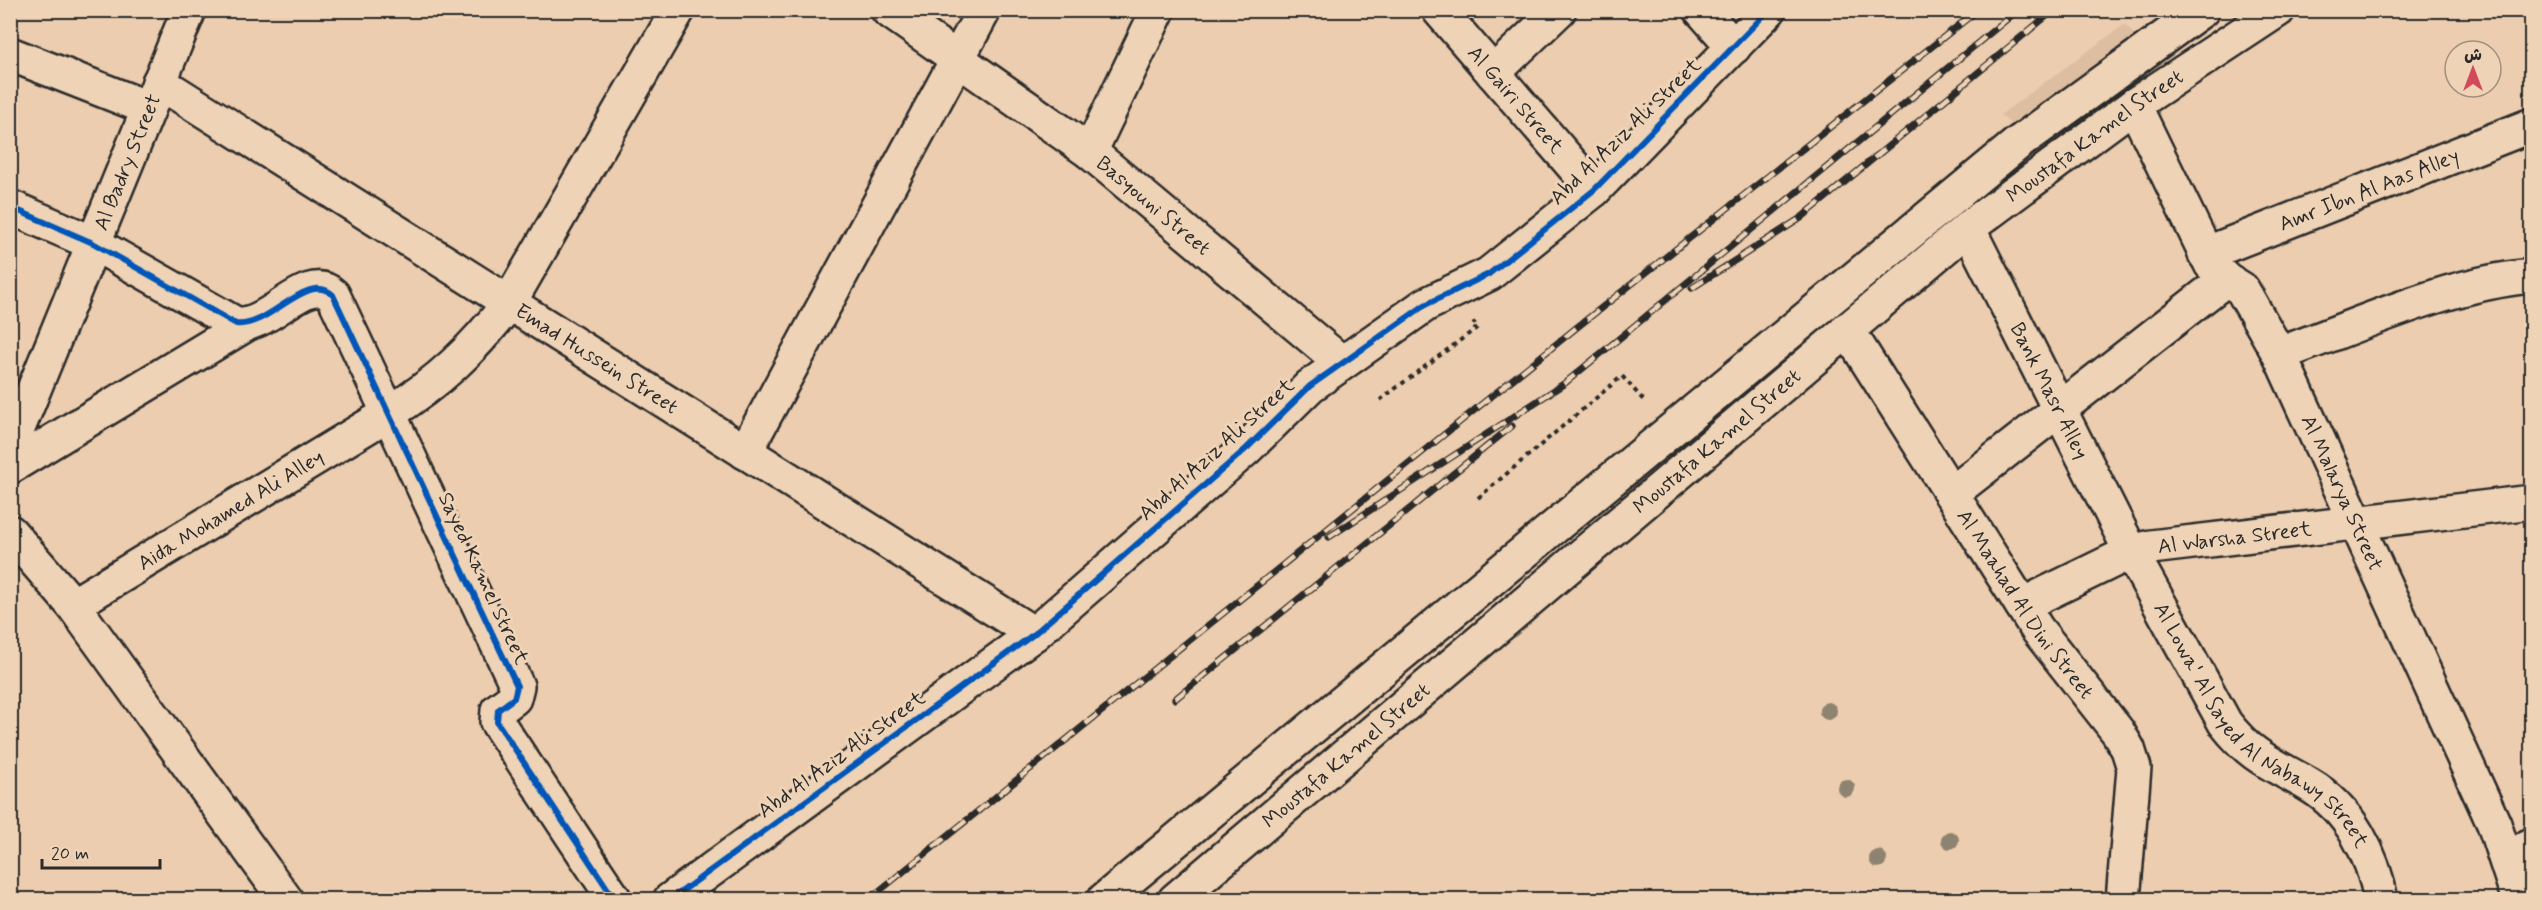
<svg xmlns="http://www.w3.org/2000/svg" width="2542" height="910" viewBox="0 0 2542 910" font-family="Mynerve,'Playpen Sans Arabic',sans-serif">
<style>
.built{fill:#debea1}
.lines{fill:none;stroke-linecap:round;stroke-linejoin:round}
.minor-casing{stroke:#2b2b2b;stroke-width:38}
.major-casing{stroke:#2b2b2b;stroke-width:38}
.path{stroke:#2b2b2b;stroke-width:4;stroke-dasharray:4.5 4.5;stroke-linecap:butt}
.minor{stroke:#efd3b6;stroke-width:33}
.major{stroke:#efd3b6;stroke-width:33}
.rail-casing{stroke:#2b2b2b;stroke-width:7}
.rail{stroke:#efd3b6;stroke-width:4.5;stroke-dasharray:14;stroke-linecap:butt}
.cycleway-casing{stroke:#efd3b6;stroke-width:10}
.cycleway{stroke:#0057b8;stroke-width:6}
.tree{fill:#8e8370}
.labels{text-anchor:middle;stroke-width:6;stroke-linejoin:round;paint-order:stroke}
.street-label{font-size:21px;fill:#2b2b2b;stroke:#efd3b6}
</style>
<rect width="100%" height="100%" fill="#eccdaf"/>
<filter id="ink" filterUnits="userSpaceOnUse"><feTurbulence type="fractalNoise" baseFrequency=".0167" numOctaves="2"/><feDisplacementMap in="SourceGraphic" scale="12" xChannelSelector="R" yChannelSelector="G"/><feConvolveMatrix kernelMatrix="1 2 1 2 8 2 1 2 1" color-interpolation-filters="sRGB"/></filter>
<g filter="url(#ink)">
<path class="built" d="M2125 24 2141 43 2019 131 2000 115Z"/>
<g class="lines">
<g class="minor-casing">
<g id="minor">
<path id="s1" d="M888 10 1090 152 1341 362"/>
<path id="s2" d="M1439 10 1594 190"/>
<path d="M1701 10 1734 47"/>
<path d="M10 54 148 108"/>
<path d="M1493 73 1559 10"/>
<path id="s3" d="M159 82 1034 634"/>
<path id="s4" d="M2134 105 2211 264 2226 279 2242 289 2279 354 2494 824 2519 900"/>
<path d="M1090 152 1158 10"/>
<path d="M10 207 93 243 236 324C270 328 307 270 333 295L517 686 514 698 498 710 497 722 615 900"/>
<path id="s5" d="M1968 228 2131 552 2225 723C2252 758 2273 764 2309 785 2350 809 2373 855 2381 900"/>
<path id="s6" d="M2205 254 2532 125"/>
<path id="s7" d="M1847 329 2037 629 2118 732 2128 749 2134 768 2123 900"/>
<path d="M2279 354C2358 326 2448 283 2532 276"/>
<path id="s8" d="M10 448 189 10"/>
<path d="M745 452 984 10"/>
<path d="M10 467 245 325"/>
<path d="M1951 494 2226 279"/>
<path d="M10 532 73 605 286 900"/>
<path id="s9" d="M73 605 388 414C439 382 473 350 509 303L678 10"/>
<path id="s10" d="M2022 605 2131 552 2151 547 2532 502"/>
<path d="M2508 861 2532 844"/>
<path d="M670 900 1034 634 1247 448 1310 386 1425 305 1489 274 1594 190 1769 10"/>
</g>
</g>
<g class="major-casing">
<g id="major">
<path d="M1104 900 2017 144 2202 10"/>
<path id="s11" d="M1175 900 1968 228 2134 105 2278 10"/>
</g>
</g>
<g class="path">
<path d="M1380 400 1478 327 1473 322"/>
<path d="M1478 498 1622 376 1646 403"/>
</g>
<use href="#minor" class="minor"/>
<use href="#major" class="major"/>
<g class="rail-casing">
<g id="rail">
<path d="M1692 288 1801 218 2054 10"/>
<path d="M1329 537 1565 383 2018 10"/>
<path d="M1175 699 1512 426"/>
<path d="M868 900 1576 328 1978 10"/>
</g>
</g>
<use href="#rail" class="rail"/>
<g class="cycleway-casing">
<g id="cycleway">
<path d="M10 207 93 243 236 324C270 328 307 270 333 295L517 686 514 698 498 710 497 722 615 900"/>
<path d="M670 900 1034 634 1247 448 1310 386 1425 305 1489 274 1594 190 1769 10"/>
</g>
</g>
<use href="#cycleway" class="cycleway"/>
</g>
<g class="tree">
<circle cx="1828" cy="711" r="9"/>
<circle cx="1846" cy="788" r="9"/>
<circle cx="1950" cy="840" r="9"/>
<circle cx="1878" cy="859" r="9"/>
</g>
</g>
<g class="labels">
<g class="street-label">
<text dy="7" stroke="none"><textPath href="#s2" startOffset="118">Al Gairi Street</textPath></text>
<text transform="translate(1625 131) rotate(-44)" y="7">Abd Al Aziz Ali Street</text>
<text dy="7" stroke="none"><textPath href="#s11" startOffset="1196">Moustafa Kamel Street</textPath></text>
<text dy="7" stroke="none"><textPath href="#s8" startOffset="309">Al Badry Street</textPath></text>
<text dy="7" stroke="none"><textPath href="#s6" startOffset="176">Amr Ibn Al Aas Alley</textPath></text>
<text dy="7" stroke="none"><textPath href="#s1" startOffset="330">Basyouni Street</textPath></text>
<text dy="7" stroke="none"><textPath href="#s3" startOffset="518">Emad Hussein Street</textPath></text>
<text dy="7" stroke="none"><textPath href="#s5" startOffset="182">Bank Masr Alley</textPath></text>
<text dy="7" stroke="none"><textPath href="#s11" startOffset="710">Moustafa Kamel Street</textPath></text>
<text transform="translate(1216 449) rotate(-42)" y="7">Abd Al Aziz Ali Street</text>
<text dy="7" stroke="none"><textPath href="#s4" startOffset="444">Al Malarya Street</textPath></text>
<text dy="7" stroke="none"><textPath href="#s9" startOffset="184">Aida Mohamed Ali Alley</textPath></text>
<text dy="7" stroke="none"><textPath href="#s10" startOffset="226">Al Warsha Street</textPath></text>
<text transform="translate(484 578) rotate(65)" y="7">Sayed Kamel Street</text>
<text dy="7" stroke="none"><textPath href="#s7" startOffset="328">Al Maahad Al Dini Street</textPath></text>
<text dy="7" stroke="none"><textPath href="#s5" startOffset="584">Al Lowa' Al Sayed Al Nabawy Street</textPath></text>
<text transform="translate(841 754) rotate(-36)" y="7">Abd Al Aziz Ali Street</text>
<text dy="7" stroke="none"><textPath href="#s11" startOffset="224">Moustafa Kamel Street</textPath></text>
</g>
</g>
<rect width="2542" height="910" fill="none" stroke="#efd3b6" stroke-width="36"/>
<rect x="18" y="18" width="2506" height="874" fill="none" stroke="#2b2b2b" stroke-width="2" filter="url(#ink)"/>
<g transform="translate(2473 69)"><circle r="28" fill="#efd3b6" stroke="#a1907e" stroke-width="1.5"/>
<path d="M0-4.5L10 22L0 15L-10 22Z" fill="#d1495b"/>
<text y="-9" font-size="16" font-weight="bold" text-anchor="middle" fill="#2b2b2b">ش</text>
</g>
<path d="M42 859v9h118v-9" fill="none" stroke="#2b2b2b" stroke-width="3"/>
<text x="51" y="859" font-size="18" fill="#2b2b2b" stroke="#efd3b6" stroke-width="4.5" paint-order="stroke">20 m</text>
</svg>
